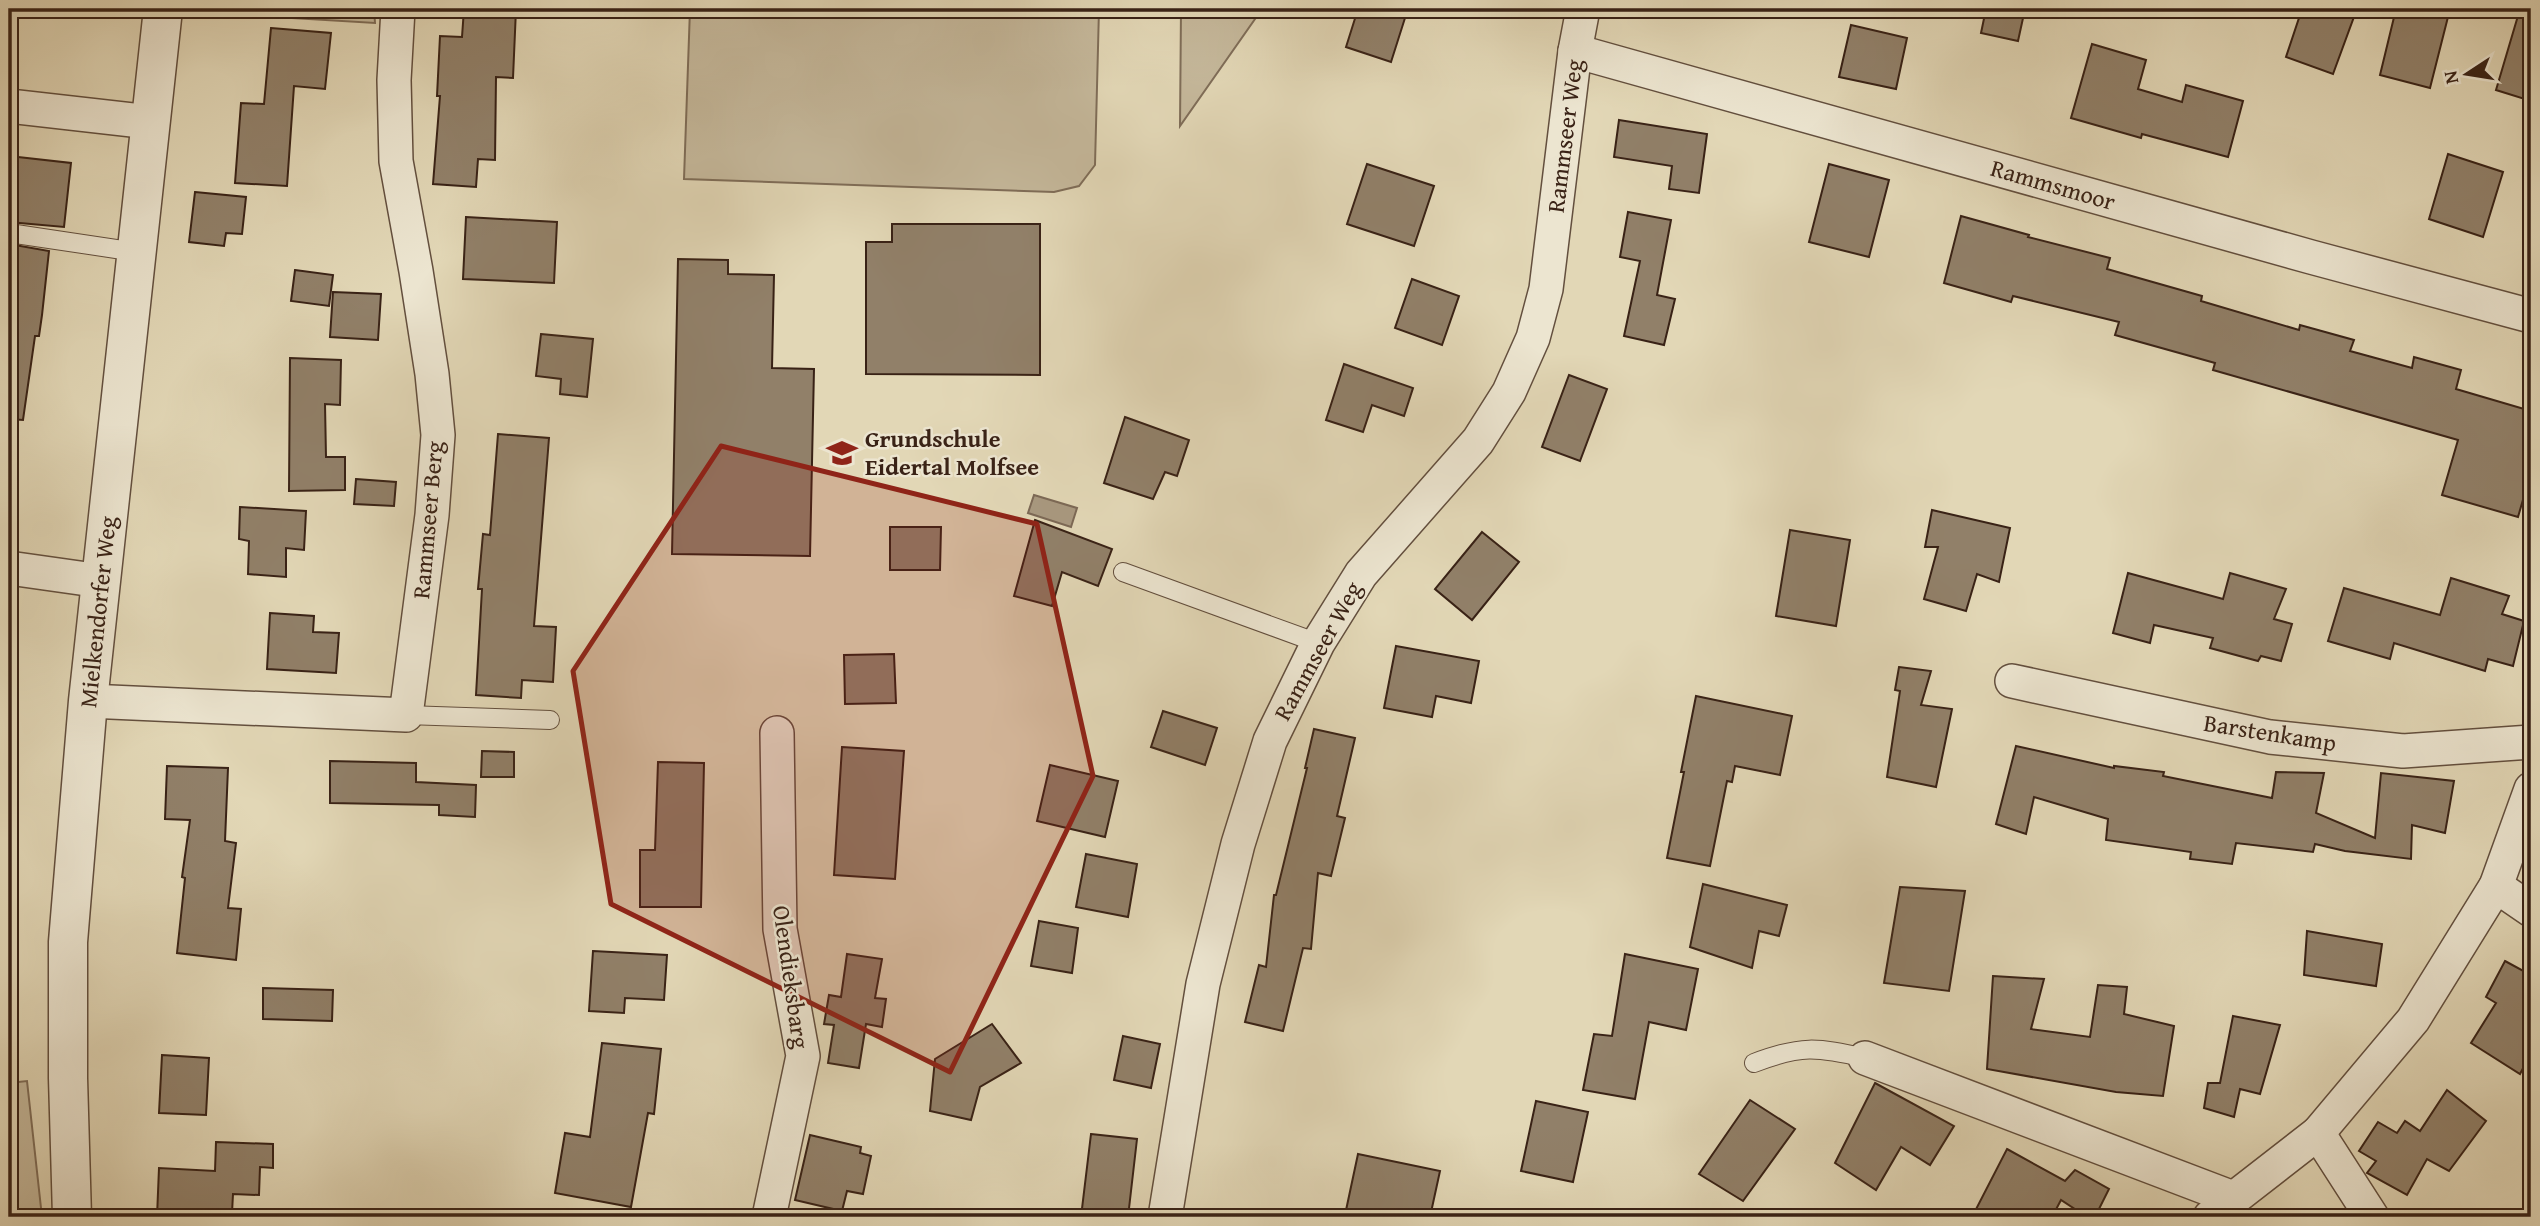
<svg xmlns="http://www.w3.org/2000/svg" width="2540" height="1226" viewBox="0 0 2540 1226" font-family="'Gentium Book Plus',serif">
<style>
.green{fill:#c5b89b;stroke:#7f6d58;stroke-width:2}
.water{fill:#a99980;stroke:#7c6956;stroke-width:2}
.building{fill:#918069;stroke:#392216;stroke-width:2}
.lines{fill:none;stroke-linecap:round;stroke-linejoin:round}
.service-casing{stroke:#634f3e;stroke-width:20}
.minor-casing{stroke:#634f3e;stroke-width:36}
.tertiary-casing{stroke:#634f3e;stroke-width:41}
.service{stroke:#ece5d0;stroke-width:18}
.minor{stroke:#ece5d0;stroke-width:33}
.tertiary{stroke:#ece5d0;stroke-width:38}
.marked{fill:#8f2418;fill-opacity:0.2;stroke:#8f2418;stroke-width:5;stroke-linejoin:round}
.labels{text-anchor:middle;stroke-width:5;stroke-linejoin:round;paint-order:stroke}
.street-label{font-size:24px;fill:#392216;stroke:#ece5d0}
.poi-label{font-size:24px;font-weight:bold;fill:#392216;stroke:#ece5d0;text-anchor:start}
</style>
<rect width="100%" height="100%" fill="#e2d7b6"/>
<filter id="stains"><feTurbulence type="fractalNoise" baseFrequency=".00286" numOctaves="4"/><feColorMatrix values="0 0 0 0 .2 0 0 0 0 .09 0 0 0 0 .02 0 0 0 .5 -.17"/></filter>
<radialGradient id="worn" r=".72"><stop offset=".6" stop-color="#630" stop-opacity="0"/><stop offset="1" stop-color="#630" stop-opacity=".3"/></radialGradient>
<g class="green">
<path d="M175 9H374L375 23 175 11Z"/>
<path d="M690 9H1099L1095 165 1079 186 1054 192 684 179Z"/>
<path d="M1181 9H1262L1180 126Z"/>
<path d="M27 1081 42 1217H9V1083Z"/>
</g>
<path class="water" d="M1034 495 1077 508 1071 527 1028 513Z"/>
<g class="building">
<path d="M464 9H516L513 78 496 77 495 160 478 159 476 187 433 184 440 96H437L440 36 462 37Z"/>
<path d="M1358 9H1378L1405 18 1391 62 1346 47Z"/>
<path d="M1986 9H2025L2018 41 1981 33Z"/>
<path d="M2302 9H2341L2355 14 2333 74 2286 57Z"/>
<path d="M2396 9H2450L2430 88 2380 75Z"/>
<path d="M2520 9H2531V101L2496 90Z"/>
<path d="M1851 25 1907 38 1896 89 1839 77Z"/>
<path d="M271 28 331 33 325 89 294 86 287 186 235 183 241 103 264 104Z"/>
<path d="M2092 44 2146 60 2138 89 2182 102 2186 85 2243 101 2228 157 2142 134 2141 138 2071 118Z"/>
<path d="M1619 120 1707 134 1699 193 1669 189 1672 166 1614 157Z"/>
<path d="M2448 154 2503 172 2483 237 2429 219Z"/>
<path d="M9 156 71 163 64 227 9 222Z"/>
<path d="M1367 164 1434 186 1414 246 1347 224Z"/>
<path d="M1829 164 1889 180 1869 257 1809 242Z"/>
<path d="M195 192 246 197 242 234 226 233 224 246 189 242Z"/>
<path d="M1628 212 1671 220 1657 295 1675 299 1664 345 1624 336 1640 261 1620 257Z"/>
<path d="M1961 216 2029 235 2028 237 2110 258 2107 269 2202 296 2201 301 2299 330 2300 325 2354 340 2350 351 2412 368 2414 357 2461 370 2456 389 2531 411V472L2518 517 2442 495 2458 440 2213 370 2215 363 2115 335 2119 322 2013 296 2011 302 1944 283Z"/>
<path d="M466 217 557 222 554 283 463 279Z"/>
<path d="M892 224H1040V375L866 374V242H892Z"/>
<path d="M9 244 49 251 42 315 39 336H35L23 420 9 419Z"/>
<path d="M678 259 728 260V274L774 275 772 368 814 369 810 556 672 554Z"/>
<path d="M295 270 333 275 329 306 291 301Z"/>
<path d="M1412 279 1459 296 1442 345 1395 328Z"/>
<path d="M333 292 381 294 378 340 330 337Z"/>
<path d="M541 334 593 339 587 397 560 394 561 379 536 376Z"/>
<path d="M290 358 341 360 340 405 325 404 326 457H345V490L289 491Z"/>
<path d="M1344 364 1413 388 1404 416 1372 405 1363 432 1326 420Z"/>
<path d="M1569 375 1607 389 1580 461 1542 447Z"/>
<path d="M1125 417 1189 440 1177 476 1165 472 1153 499 1104 483Z"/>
<path d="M498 434 549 438 534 626 556 627 553 682 522 680 521 698 476 695 482 589H478L483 534 490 535Z"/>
<path d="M356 479 396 482 394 506 354 504Z"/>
<path d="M240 507 306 511 304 550 286 548V577L248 574 249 541 239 539Z"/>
<path d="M1932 510 2010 528 1999 582 1977 574 1966 611 1924 599 1938 547H1925Z"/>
<path d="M1035 520 1112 549 1098 586 1062 572 1052 606 1014 596Z"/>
<path d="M890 527H941L940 570H890Z"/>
<path d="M1790 530 1850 540 1836 626 1776 616Z"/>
<path d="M1482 532 1519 562 1472 620 1435 589Z"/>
<path d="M2128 573 2223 599 2230 573 2286 589 2274 619 2292 624 2281 661 2261 656 2258 661 2210 648 2213 638 2154 625 2150 643 2113 633Z"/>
<path d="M2451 578 2509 596 2502 614 2524 621 2513 666 2488 659 2485 671 2394 643 2390 659 2328 641 2344 588 2440 615Z"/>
<path d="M270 613 314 616 313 632 339 633 336 673 267 669Z"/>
<path d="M1396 646 1479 661 1471 703 1436 696 1432 717 1384 708Z"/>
<path d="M894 654 896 703 845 704 844 655Z"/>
<path d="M1899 667 1931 671 1921 705 1952 709 1936 787 1887 777 1900 691 1895 690Z"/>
<path d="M1696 696 1792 716 1780 775 1735 766 1732 782 1727 781 1710 866 1667 858 1684 772H1681Z"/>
<path d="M1163 711 1217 728 1205 765 1151 747Z"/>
<path d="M1314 729 1355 738 1337 816 1345 818 1331 876 1318 873 1311 949 1303 948 1283 1031 1245 1022 1259 965 1266 967 1274 895H1276L1307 768H1305Z"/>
<path d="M2016 746 2114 768V766L2164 772 2163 776 2272 798 2276 772 2324 773 2316 813 2375 838 2381 773 2454 781 2445 833 2412 825 2411 859 2345 851 2315 844 2313 852 2236 843 2232 864 2190 859 2191 852 2106 840 2108 819 2034 797 2026 834 1996 824Z"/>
<path d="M842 747 904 751 895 879 834 875Z"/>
<path d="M482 751 514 752V777H481Z"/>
<path d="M330 761 416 763V782L476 785 475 817 439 815V805L330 803Z"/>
<path d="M658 762 704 763 701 907H640V850H655Z"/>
<path d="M1050 765 1118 781 1105 837 1037 821Z"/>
<path d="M167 766 228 768 225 841 236 843 228 908 241 909 236 960 177 953 185 878 182 877 190 820 165 819Z"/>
<path d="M1086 854 1137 864 1128 917 1076 907Z"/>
<path d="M1703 884 1787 905 1779 936 1759 931 1752 968 1690 947Z"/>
<path d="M1900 887 1965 891 1949 991 1884 983Z"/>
<path d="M1039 921 1078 928 1072 973 1031 966Z"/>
<path d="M2307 931 2382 944 2376 986 2304 975Z"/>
<path d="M593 951 667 955 664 1000 625 998 624 1013 589 1011Z"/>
<path d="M847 954 882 959 875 998 886 999 882 1027 866 1024 859 1068 828 1063 834 1025 824 1024 829 995 841 997Z"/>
<path d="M1625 954 1698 969 1686 1030 1649 1022 1635 1099 1583 1090 1594 1034 1612 1036Z"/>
<path d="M2505 961 2531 975V1053L2520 1074 2471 1043 2496 1003 2486 997Z"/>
<path d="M1993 976 2044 979 2031 1029 2090 1037 2098 985 2127 987 2124 1014 2174 1026 2163 1096 2116 1092 1987 1069Z"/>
<path d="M263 988 333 990 332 1021 263 1019Z"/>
<path d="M2233 1016 2280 1025 2260 1094 2240 1089 2234 1117 2204 1108 2208 1083H2220Z"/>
<path d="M992 1024 1021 1063 980 1087 971 1120 930 1111 935 1059Z"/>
<path d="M1123 1036 1160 1044 1151 1088 1114 1080Z"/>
<path d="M602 1043 661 1049 654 1114 648 1113 631 1207 555 1193 565 1133 590 1137Z"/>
<path d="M162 1055 209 1058 206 1115 159 1113Z"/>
<path d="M1875 1083 1954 1126 1930 1165 1901 1147 1876 1190 1835 1163Z"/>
<path d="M2447 1090 2486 1121 2449 1171 2427 1159 2407 1195 2367 1173 2376 1161 2359 1151 2378 1122 2397 1133 2405 1121 2420 1131Z"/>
<path d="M1750 1100 1795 1129 1743 1201 1699 1174Z"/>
<path d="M1536 1101 1588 1112 1573 1182 1521 1171Z"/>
<path d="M1091 1134 1137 1139 1128 1217H1081Z"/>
<path d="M810 1135 861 1147 860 1153 871 1156 863 1194 847 1191 842 1211 795 1200Z"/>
<path d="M216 1142 273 1144V1168L260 1167 259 1195 233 1194 232 1213 204 1212V1217H157L159 1168 215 1171Z"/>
<path d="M2007 1149 2065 1181 2075 1170 2109 1189 2095 1217H2087L2061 1200 2052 1217H1972Z"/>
<path d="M1358 1154 1440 1171 1430 1217H1357L1345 1215Z"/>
</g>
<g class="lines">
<g class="service-casing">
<g id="service">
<path d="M9 233 136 252"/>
<path d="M1123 572 1318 643"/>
<path d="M406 715 550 720"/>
<path d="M1754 1063C1801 1045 1817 1047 1865 1058"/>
</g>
</g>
<g class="minor-casing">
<g id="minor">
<path d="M1575 51 2311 257 2531 316"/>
<path d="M9 106 150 122"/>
<path d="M9 568 101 581"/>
<path d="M2012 681 2270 737 2403 751 2531 742"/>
<path d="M88 701 406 715 432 515 438 435 432 374 416 271 396 161 394 80 398 9"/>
<path d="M2496 886 2531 910"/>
<path d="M1865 1058 2233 1198"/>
<path d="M2318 1133 2372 1217"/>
<path d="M769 1217 803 1056 780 929 777 733"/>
<path d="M1165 1217 1203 984 1238 844 1270 741 1318 643 1361 574 1478 441 1509 392 1533 338 1546 289 1575 51 1583 9"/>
<path d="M2210 1217 2318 1133 2413 1020 2496 886 2531 789"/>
</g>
</g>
<g class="tertiary-casing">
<path id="tertiary" d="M72 1217 68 1078V942L88 701 163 9"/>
</g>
<use href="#service" class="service"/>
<use href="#minor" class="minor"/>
<use href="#tertiary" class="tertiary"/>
</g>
<path class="marked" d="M721 446 1037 524 1093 776 950 1072 611 904 573 671Z"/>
<defs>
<g id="school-bare" transform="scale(2.415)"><path d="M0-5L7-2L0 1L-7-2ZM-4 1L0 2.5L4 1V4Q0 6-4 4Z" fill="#8f2418" stroke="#ece5d0" stroke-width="2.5" paint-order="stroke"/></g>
</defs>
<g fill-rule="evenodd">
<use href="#school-bare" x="842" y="453"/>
</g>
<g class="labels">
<g class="street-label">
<text transform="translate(1565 136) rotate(-83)" y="8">Rammseer Weg</text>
<text transform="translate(2053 185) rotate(16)" y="8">Rammsmoor</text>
<text transform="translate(428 520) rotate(-85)" y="8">Rammseer Berg</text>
<text transform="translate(98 612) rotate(-84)" y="8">Mielkendorfer Weg</text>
<text transform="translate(1318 651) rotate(-61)" y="8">Rammseer Weg</text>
<text transform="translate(2270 733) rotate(9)" y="8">Barstenkamp</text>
<text transform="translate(791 977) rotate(82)" y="8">Olendieksbarg</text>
</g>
<g class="poi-label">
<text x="865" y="447">Grundschule<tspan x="865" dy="28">Eidertal Molfsee</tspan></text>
</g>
</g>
<rect width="2540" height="1226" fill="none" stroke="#e2d7b6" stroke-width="35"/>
<rect x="10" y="10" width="2519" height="1205" fill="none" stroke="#392216" stroke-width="3.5"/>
<rect x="18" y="18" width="2505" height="1191" fill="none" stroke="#392216" stroke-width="2"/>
<g transform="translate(2467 74) rotate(258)" stroke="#ece5d0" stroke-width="5" paint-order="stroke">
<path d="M0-5L12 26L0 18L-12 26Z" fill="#392216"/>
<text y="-10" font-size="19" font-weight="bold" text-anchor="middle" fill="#392216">N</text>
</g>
<rect width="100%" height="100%" filter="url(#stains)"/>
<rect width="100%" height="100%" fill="url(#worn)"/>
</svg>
